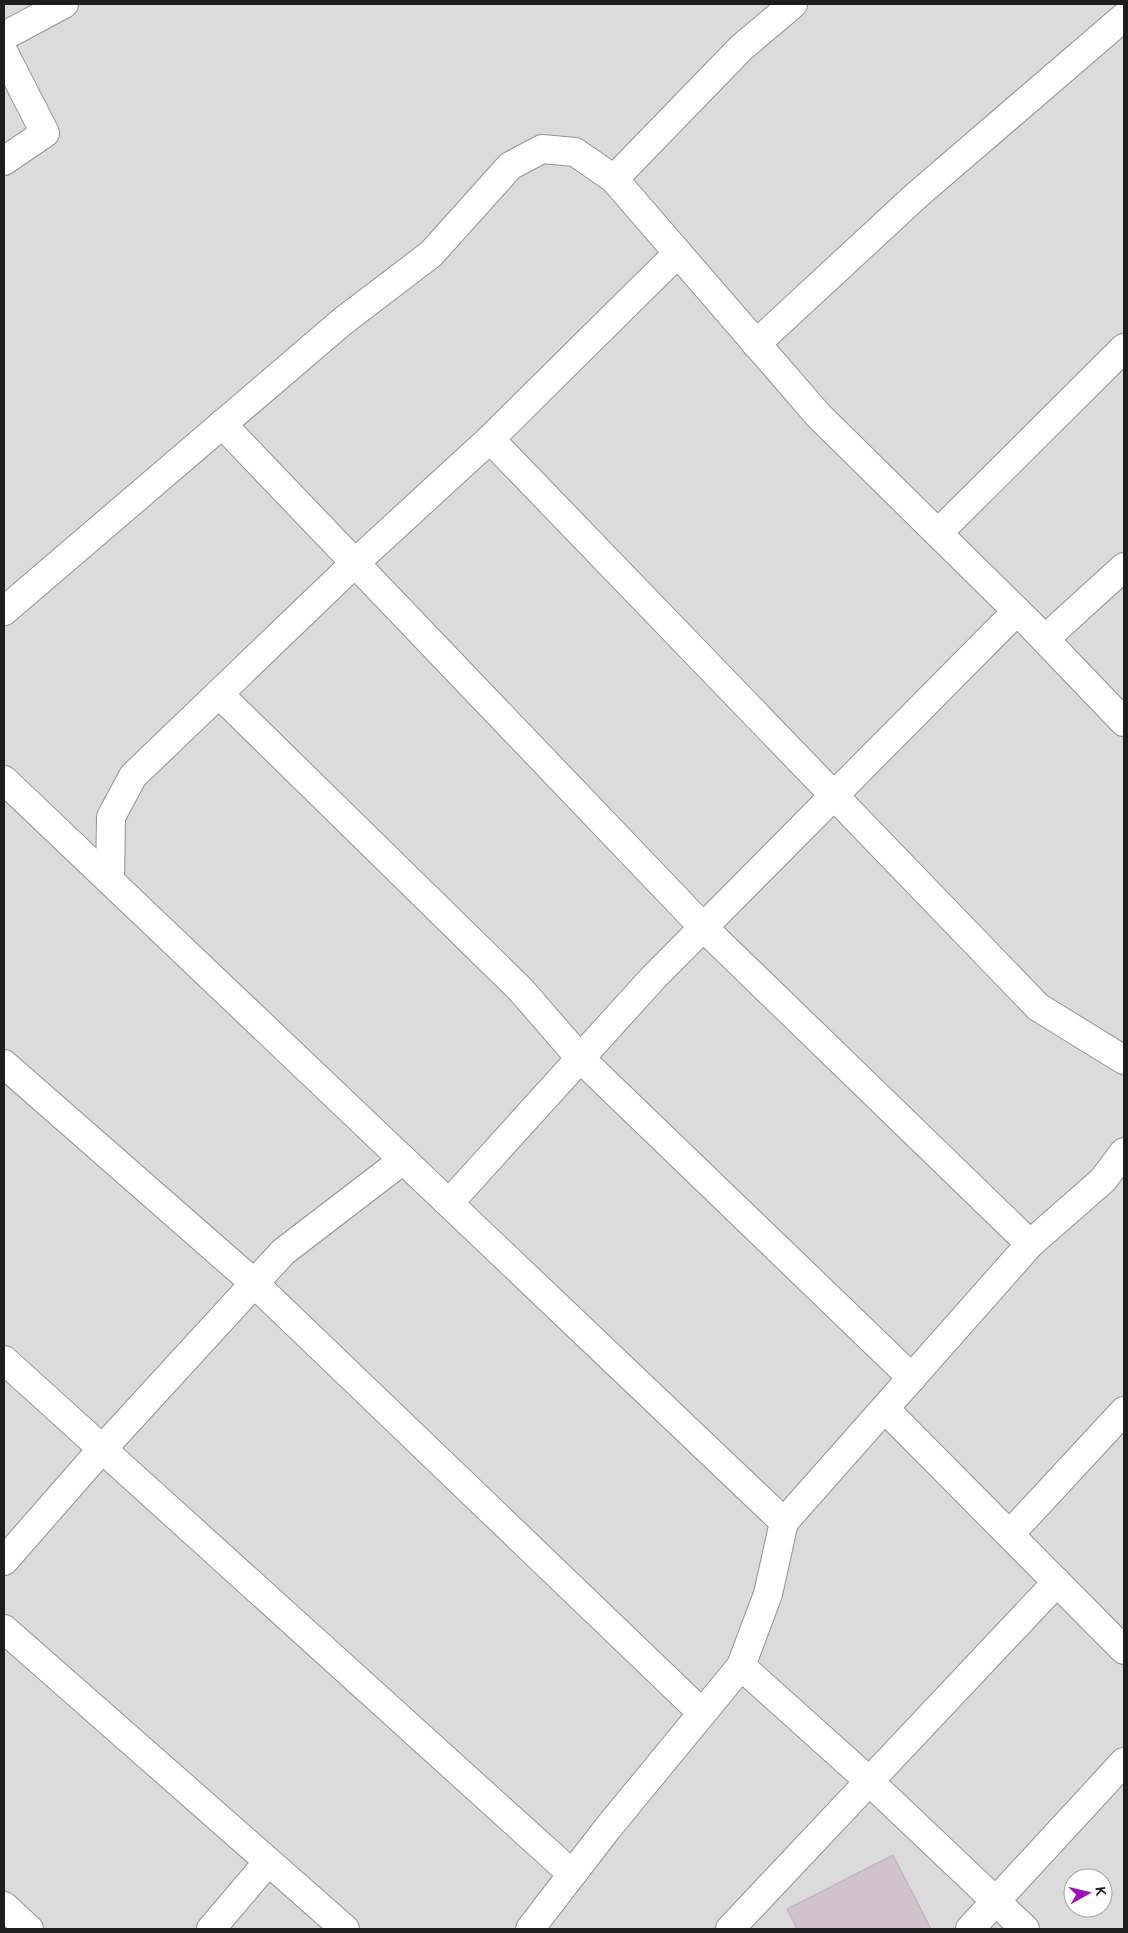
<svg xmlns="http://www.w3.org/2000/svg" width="1128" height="1933" viewBox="0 0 1128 1933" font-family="Figtree,sans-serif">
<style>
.residential{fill:#dcdbdc;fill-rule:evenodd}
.building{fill:#d0c3cc;stroke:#bea9b8}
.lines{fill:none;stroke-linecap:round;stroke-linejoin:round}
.street-casing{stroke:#929292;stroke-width:30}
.street{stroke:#fff;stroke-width:28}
</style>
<rect width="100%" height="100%" fill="#eee5e9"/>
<path class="residential" d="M4 4H1124V1929H4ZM1073 1878H1103V1908H1073Z"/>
<path class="building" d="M893 1855 931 1929H797L787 1909Z"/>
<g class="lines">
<g class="street-casing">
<g id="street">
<path d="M793 4 741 48 614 179 818 415 1031 625 1124 722"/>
<path d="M4 36 64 4"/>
<path d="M4 53 45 133 4 161"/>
<path d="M756 344 917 195 1124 17"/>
<path d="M222 424 703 927 1030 1244"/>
<path d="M490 439 678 253"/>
<path d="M938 533 1124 348"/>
<path d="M4 611 343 321 431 254 510 166 542 149 575 152 614 179"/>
<path d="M1045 639 1124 567"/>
<path d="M219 694 521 990 580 1058 912 1378"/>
<path d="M4 780 784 1522"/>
<path d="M110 881 111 817 133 776 355 563 490 439 1038 1007 1124 1060"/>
<path d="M4 1064 254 1283 702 1713"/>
<path d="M449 1203 653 978 1017 611"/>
<path d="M4 1360 572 1874"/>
<path d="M885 1409 1124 1650"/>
<path d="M1010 1534 1124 1411"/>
<path d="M4 1561 95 1457 283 1252 403 1160"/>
<path d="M4 1629 345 1929"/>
<path d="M741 1666 869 1781 1025 1929"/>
<path d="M4 1906 29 1929"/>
<path d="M211 1929 268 1862"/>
<path d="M530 1929 607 1829 741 1666 768 1594 784 1522 1030 1244 1103 1180 1124 1152"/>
<path d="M730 1929 1057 1582"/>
<path d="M970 1929 1124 1762"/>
</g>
</g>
<use href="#street" class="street"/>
</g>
<rect width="1128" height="1933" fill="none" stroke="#1e1e1e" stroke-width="10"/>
<g transform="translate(1088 1893) rotate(82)"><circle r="24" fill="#ffffff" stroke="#a5a5a5"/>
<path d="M0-4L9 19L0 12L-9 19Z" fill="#9c13b8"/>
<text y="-8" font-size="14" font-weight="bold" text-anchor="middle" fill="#1e1e1e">K</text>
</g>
</svg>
